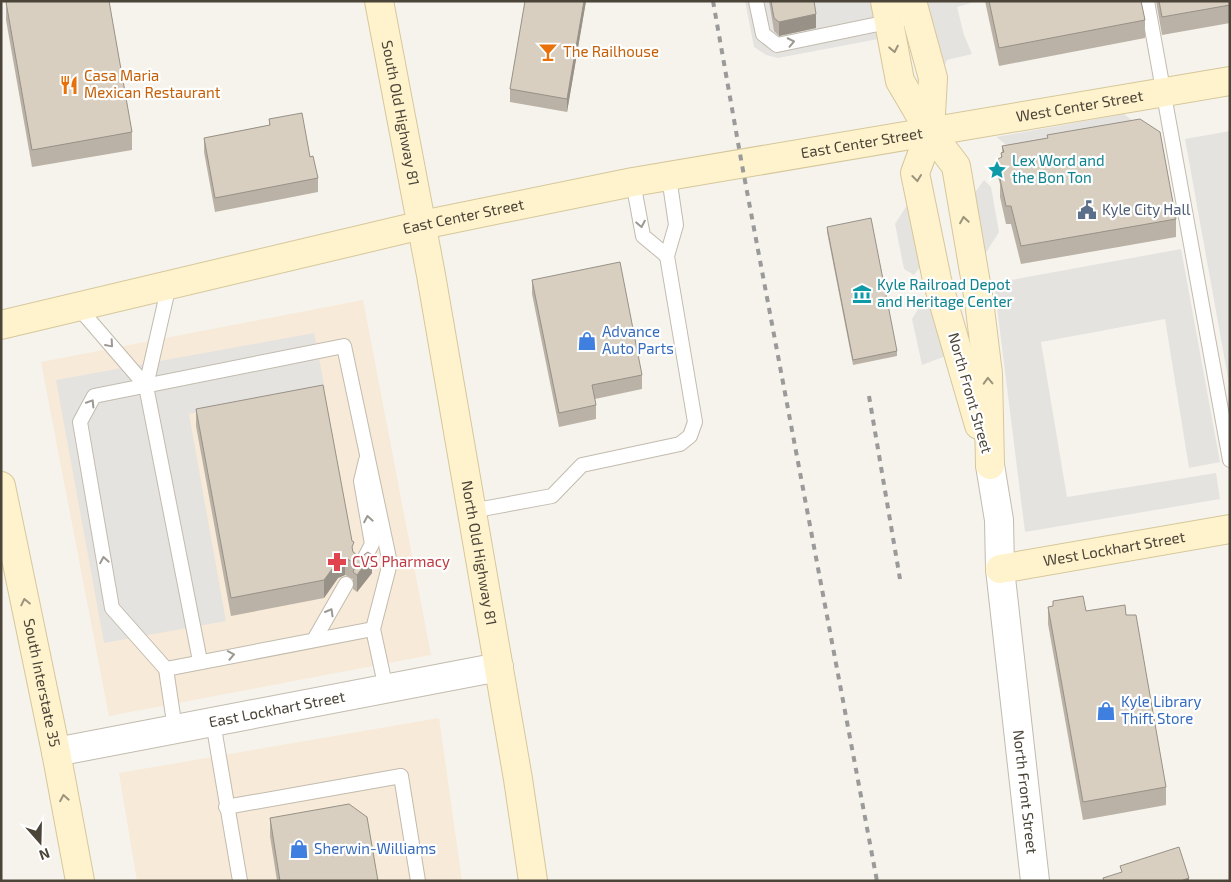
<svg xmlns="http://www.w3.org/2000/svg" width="1231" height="882" viewBox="0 0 1231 882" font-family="'Exo 2',sans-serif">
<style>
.commercial{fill:#f7ead8}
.parking{fill:#e5e3e0}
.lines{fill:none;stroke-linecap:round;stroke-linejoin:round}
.lane-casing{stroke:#c2bbae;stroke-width:16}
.street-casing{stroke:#c2bbae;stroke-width:30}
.secondary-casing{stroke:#d6c79b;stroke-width:30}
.lane{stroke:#fff;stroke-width:14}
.street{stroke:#fff;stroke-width:28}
.secondary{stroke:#fff3cd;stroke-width:28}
.rail{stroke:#9a9a9a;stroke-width:4;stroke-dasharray:6 6;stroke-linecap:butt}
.wall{fill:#bab2a6}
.shaded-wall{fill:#979187}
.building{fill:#d8cfc1;stroke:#979187}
.oneway{stroke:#9c9892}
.oneway2{stroke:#9c937c}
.labels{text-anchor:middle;stroke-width:4.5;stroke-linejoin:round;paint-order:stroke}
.food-label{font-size:15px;fill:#c56008;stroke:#fff;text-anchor:start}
.street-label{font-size:15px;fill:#4b4439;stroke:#fff}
.culture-label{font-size:15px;fill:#0d838f;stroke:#fff;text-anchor:start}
.service-label{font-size:15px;fill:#4e5e75;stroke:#fff;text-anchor:start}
.shop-label{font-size:15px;fill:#366cbe;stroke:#fff;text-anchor:start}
.health-label{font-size:15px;fill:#be3a42;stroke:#fff;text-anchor:start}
</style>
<rect width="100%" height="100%" fill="#f6f3ec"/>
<g class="commercial">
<path d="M363 300 431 655 109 716 41 362Z"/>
<path d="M439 718 462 881H137L119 773Z"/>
</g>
<g class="parking">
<path d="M745 1H871L878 39 778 58 766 55 754 47Z"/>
<path d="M925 1H978L957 7 964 35 972 54 947 60 944 67Z"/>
<path d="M1124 114 1149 133 1020 155 996 137Z"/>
<path d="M1230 131V389L1185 139Z"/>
<path d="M984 180 991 187 999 232 982 259 974 194Z"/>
<path d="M913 196 923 263 914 275 904 269 895 224Z"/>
<path d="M1181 249 1220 462 1189 468 1165 319 1041 342 1067 497 1216 473 1220 499 1025 532 994 283Z"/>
<path d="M931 289 948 358 943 357 922 365 912 319Z"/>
<path d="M314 333 325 389 189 414 226 621 104 643 56 380Z"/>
</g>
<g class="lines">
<g class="lane-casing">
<g id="lane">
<path d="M756 1 763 34 777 45 917 16"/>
<path d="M1147 1 1230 460"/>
<path d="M633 182 643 236 667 256"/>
<path d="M78 307 146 386 169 285"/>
<path d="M146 386 200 661"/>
<path d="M471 511 552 496 582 465 680 444 690 436 695 422 667 256 676 225 669 177"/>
<path d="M361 565 372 544 361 481 366 460"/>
<path d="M314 640 346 584"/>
<path d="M166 669 373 629"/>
<path d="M213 722 240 881"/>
<path d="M175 729 166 669 112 608 80 422 94 396 344 346 390 563 373 629 386 689"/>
<path d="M226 807 401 776 418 881"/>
</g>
</g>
<g class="street-casing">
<g id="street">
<path id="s1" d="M990 465 999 520 1000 569 1035 881"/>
<path id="s2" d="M56 752 499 667"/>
</g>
</g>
<g class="secondary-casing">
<g id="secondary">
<path id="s3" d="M379 1 431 275 518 779 533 881"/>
<path d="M885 1 900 81 930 132 956 166 979 301 988 374 990 465"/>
<path d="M912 1 933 78 930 132 915 173 937 280 979 425"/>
<path id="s4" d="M1 325 422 225 633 182 1230 81"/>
<path id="s5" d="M1 486 56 752 80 881"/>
<path id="s6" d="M1000 569 1230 529"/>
</g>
</g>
<use href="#lane" class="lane"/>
<use href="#street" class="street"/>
<use href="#secondary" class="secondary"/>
<g class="rail">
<path d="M713 1 742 165 877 881"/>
<path d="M869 396 900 579"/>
</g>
</g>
<g class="wall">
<path d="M586 1 567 112 510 102V89Z"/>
<path d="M769 1H814L816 28 779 36 774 31Z"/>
<path d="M985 1H1141L1145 20V38L999 66Z"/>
<path d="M1156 1H1230V23L1162 35Z"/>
<path d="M6 2 132 132V150L32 167 6 20Z"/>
<path d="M269 119 310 157 318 178V192L215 212 204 152V138L269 125Z"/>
<path d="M1047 135 1176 219V237L1021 264 1011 224H1006L1000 197V184L998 177V159L1001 158V153L1002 152V146L1047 138Z"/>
<path d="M827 227 897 351V356L853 365 827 232Z"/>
<path d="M532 280 642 375V389L595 399 596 405V419L559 427 532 294Z"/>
<path d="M196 409 372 573 357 592 353 589V579L345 575 338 578 324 598 231 616 196 426Z"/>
<path d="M1048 607 1086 611 1166 787V805L1083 820 1048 624Z"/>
<path d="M270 818 378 881H277L270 836Z"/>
</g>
<g class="shaded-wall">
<path d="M584 1H586L567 112V99Z"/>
<path d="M816 14V28L779 36V22Z"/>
<path d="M372 555V573L357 592V575Z"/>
<path d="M345 558V575L338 578 324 598V580L338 561Z"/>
<path d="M1189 878V881H1180Z"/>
</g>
<g class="building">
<path d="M10 1H109L132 132 32 150 6 2Z"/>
<path d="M525 1H584L567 99 510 89Z"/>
<path d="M771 1H814L816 14 779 22 774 18Z"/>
<path d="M989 1H1141L1145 20 999 48Z"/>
<path d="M1159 1H1230V5L1162 17Z"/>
<path d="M302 113 310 157 313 156 318 178 215 198 204 138 270 125 269 119Z"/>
<path d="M1140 119 1160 132 1176 219 1021 246 1011 206H1006L1000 179 1003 178 998 159 1002 157 1001 153 1004 152 1002 146 1048 138 1047 135Z"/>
<path d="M871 218 897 351 853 360 827 227Z"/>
<path d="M620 262 642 375 592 385 596 405 559 413 532 280Z"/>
<path d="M323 385 352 541 354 542 352 547 353 552 357 555 362 556 368 552 372 555 357 575 353 572 355 567 353 562 345 558 338 561 324 580 231 598 196 409Z"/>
<path d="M1083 596 1086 611 1125 605 1126 615H1136L1166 787 1083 802 1048 607 1053 606V601Z"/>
<path d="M349 804 367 817 378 881H280L270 818Z"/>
<path d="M1179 847 1189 878 1180 881H1104L1103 878 1122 872 1120 866Z"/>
</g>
<defs><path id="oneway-chevron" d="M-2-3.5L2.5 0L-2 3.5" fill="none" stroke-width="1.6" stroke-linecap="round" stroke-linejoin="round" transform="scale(1.25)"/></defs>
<g class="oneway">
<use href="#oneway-chevron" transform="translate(791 42) rotate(-12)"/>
<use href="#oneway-chevron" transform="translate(641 224) rotate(79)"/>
<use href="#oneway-chevron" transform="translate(110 344) rotate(49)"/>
<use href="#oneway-chevron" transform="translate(91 403) rotate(-58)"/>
<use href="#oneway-chevron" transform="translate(368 519) rotate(-100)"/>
<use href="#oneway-chevron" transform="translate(104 560) rotate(-100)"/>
<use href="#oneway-chevron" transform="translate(330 612) rotate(-60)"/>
<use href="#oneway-chevron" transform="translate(231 655) rotate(-11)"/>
</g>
<g class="oneway2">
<use href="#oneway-chevron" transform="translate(894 49) rotate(79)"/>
<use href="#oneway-chevron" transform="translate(917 178) rotate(83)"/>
<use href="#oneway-chevron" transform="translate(964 220) rotate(-99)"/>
<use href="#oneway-chevron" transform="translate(988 381) rotate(-92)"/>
<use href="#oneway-chevron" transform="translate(25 602) rotate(-102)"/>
<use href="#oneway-chevron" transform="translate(64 798) rotate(-100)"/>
</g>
<defs>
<g id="bar-bare" transform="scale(1.5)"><path d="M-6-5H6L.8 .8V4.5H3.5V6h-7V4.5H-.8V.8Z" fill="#e8710a" stroke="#fff" stroke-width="2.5" paint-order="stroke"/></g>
<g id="restaurant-bare" transform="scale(1.5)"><path d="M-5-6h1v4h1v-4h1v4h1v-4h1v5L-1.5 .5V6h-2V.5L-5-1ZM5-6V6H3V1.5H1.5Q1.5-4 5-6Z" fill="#e8710a" stroke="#fff" stroke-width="2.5" paint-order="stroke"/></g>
<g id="sight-bare" transform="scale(1.5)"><path d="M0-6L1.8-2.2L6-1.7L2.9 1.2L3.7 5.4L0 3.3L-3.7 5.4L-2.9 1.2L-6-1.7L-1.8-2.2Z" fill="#0f9aa8" stroke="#fff" stroke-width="2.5" paint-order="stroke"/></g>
<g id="civic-bare" transform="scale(1.5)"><path d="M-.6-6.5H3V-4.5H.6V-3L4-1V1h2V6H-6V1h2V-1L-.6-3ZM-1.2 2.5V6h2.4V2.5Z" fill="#5c6f8a" stroke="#fff" stroke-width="2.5" paint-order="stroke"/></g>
<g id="museum-bare" transform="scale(1.5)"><path d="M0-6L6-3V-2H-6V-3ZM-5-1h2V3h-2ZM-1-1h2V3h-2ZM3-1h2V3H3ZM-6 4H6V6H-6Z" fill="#0f9aa8" stroke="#fff" stroke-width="2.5" paint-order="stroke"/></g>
<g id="shop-bare" transform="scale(1.5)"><path d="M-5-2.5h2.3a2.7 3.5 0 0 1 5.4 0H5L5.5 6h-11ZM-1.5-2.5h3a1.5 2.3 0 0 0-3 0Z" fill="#3f7fe0" stroke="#fff" stroke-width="2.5" paint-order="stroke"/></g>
<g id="pharmacy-bare" transform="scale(1.5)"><path d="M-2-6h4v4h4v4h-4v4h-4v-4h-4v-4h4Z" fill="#e0444e" stroke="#fff" stroke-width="2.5" paint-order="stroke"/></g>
</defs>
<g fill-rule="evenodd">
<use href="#bar-bare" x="548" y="52"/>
<use href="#restaurant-bare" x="69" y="85"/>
<use href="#sight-bare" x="997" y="170"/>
<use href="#civic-bare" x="1087" y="210"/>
<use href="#museum-bare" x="862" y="294"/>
<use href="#shop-bare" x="587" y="341"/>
<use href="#pharmacy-bare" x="337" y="562"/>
<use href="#shop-bare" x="1106" y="711"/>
<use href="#shop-bare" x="299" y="849"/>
</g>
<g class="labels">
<g class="food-label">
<text x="563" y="57">The Railhouse</text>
<text x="84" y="81">Casa Maria<tspan x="84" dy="17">Mexican Restaurant</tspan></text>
</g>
<g class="street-label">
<text dy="5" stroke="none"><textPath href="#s4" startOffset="1101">West Center Street</textPath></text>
<text dy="5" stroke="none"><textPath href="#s3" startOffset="114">South Old Highway 81</textPath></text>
<text dy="5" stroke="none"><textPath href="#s4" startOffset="880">East Center Street</textPath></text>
<text dy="5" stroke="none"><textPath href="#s4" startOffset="475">East Center Street</textPath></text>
<text transform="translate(970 393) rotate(74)" y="5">North Front Street</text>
<text dy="5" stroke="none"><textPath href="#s6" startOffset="116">West Lockhart Street</textPath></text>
<text dy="5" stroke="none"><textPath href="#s3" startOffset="561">North Old Highway 81</textPath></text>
<text dy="5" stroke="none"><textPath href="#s5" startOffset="201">South Interstate 35</textPath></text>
<text dy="5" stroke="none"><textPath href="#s2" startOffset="225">East Lockhart Street</textPath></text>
<text dy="5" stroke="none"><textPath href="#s1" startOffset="329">North Front Street</textPath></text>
</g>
<g class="culture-label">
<text x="1012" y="166">Lex Word and<tspan x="1012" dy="17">the Bon Ton</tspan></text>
<text x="877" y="290">Kyle Railroad Depot<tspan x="877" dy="17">and Heritage Center</tspan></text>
</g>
<g class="service-label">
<text x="1102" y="215">Kyle City Hall</text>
</g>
<g class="shop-label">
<text x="602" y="337">Advance<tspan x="602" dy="17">Auto Parts</tspan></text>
<text x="1121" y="707">Kyle Library<tspan x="1121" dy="17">Thift Store</tspan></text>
<text x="314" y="854">Sherwin-Williams</text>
</g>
<g class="health-label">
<text x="352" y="567">CVS Pharmacy</text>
</g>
</g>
<rect width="1231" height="882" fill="none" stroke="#4b4439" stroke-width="5"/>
<g transform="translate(40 842) rotate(160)" stroke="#ffffff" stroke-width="4" paint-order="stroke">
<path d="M0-4L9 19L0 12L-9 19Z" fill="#4b4439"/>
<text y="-8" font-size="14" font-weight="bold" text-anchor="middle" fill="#4b4439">N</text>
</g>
</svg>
